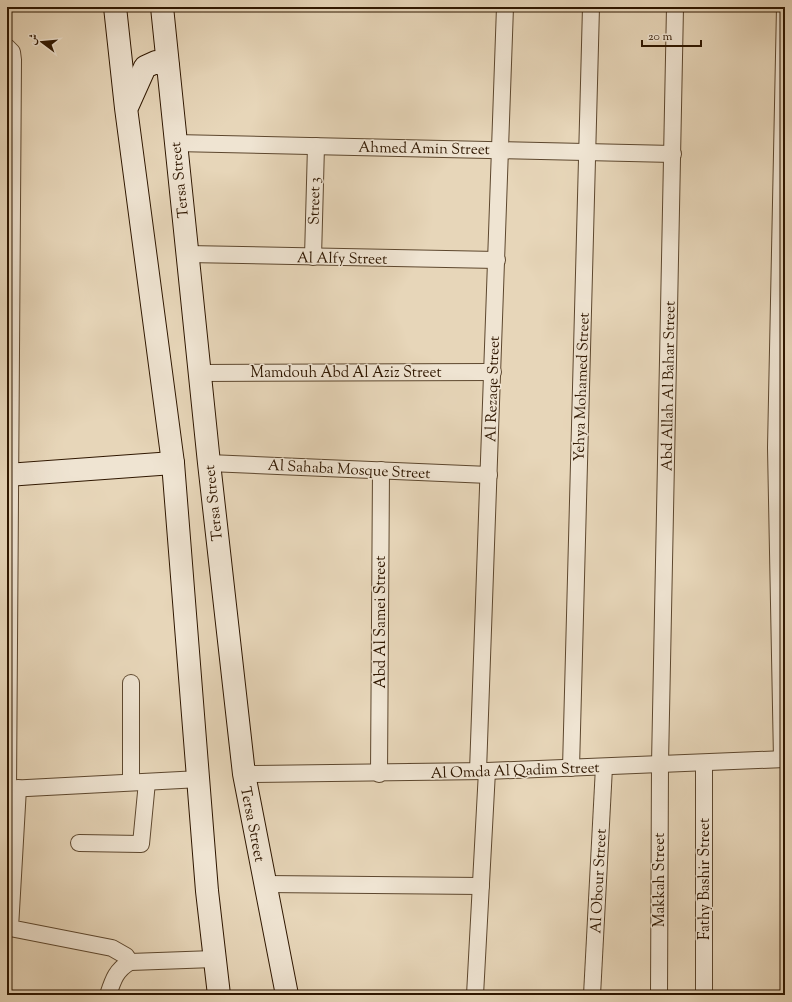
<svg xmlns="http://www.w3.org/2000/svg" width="792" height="1002" viewBox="0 0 792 1002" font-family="'Sorts Mill Goudy',Amiri,serif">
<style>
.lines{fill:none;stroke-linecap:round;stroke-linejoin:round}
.street-casing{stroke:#5d472e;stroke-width:18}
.secondary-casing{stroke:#2f1700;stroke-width:24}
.street{stroke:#efe4d2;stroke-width:16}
.secondary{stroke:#efe4d2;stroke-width:22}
.labels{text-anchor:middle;stroke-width:3;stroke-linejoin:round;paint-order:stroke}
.street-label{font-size:15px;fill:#2f1700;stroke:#efe4d2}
</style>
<rect width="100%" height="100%" fill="#e7d6b9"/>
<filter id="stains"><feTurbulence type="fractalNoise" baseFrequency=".005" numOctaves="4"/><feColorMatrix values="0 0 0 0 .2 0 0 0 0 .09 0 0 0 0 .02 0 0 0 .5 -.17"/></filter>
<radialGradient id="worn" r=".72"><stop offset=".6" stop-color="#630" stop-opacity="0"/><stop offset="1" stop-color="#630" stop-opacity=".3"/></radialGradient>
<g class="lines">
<g class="street-casing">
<g id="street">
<path d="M7 47 12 52 13 60 8 789"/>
<path d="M175 143 673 154"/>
<path d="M187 254 497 260"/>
<path d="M313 257 316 146"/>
<path d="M199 373 493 372"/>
<path d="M209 463 489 475"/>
<path d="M782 759 776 448 785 7"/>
<path d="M571 768 591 7"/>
<path d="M478 771 505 7"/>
<path d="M244 774 487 771 785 759"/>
<path d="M379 774 381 470"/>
<path d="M131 782V683"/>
<path d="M18 788 10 928 112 948 126 956 130 962"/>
<path d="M8 789 200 779"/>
<path d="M79 843 141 844 147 782"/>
<path d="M265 884 481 886"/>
<path d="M108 995C113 980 116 970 130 962L214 959"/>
<path d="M475 995 487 771"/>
<path d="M592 995 604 767"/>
<path d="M659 995 660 764 675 7"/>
<path d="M704 995V763"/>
</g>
</g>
<g class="secondary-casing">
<g id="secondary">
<path d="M115 7 126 108 173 463 207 891 219 995"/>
<path d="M162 7 209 463 244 774 287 995"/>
<path d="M128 105 145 67 156 62 168 66"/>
<path d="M7 475 173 463"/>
</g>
</g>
<use href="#street" class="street"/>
<use href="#secondary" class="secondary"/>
</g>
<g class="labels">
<g class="street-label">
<text transform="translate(424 148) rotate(1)" y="5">Ahmed Amin Street</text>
<text transform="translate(179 180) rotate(-96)" y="5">Tersa Street</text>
<text transform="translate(314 201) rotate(-89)" y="5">Street 3</text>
<text transform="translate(342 258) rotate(1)" y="5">Al Alfy Street</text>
<text x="346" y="377">Mamdouh Abd Al Aziz Street</text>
<text transform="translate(668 386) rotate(-89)" y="5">Abd Allah Al Bahar Street</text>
<text transform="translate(581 387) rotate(-88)" y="5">Yehya Mohamed Street</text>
<text transform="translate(492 389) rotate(-88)" y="5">Al Rezaqe Street</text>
<text transform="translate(349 469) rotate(3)" y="5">Al Sahaba Mosque Street</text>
<text transform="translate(213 503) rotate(-96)" y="5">Tersa Street</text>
<text transform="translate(380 622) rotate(-90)" y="5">Abd Al Samei Street</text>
<text transform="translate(515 770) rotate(-2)" y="5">Al Omda Al Qadim Street</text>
<text transform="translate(253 824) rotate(79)" y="5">Tersa Street</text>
<text transform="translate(704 879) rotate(-90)" y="5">Fathy Bashir Street</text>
<text transform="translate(659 880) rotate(-90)" y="5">Makkah Street</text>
<text transform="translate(598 881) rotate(-87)" y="5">Al Obour Street</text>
</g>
</g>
<rect width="792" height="1002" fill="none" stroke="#e7d6b9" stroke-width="24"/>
<rect x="8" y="8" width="776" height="986" fill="none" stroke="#2f1700" stroke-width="2"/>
<rect x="12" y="12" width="768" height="978" fill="none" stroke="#2f1700"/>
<g transform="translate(42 42) rotate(286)" stroke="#efe4d2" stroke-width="3" paint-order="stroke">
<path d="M0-3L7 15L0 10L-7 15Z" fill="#2f1700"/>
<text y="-6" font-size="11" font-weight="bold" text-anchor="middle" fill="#2f1700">ش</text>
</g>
<path d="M642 40v6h59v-6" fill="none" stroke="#2f1700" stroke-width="2"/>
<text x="648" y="40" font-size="12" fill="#2f1700" stroke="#efe4d2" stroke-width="3" paint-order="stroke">20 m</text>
<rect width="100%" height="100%" filter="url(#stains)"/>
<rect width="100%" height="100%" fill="url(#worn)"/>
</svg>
